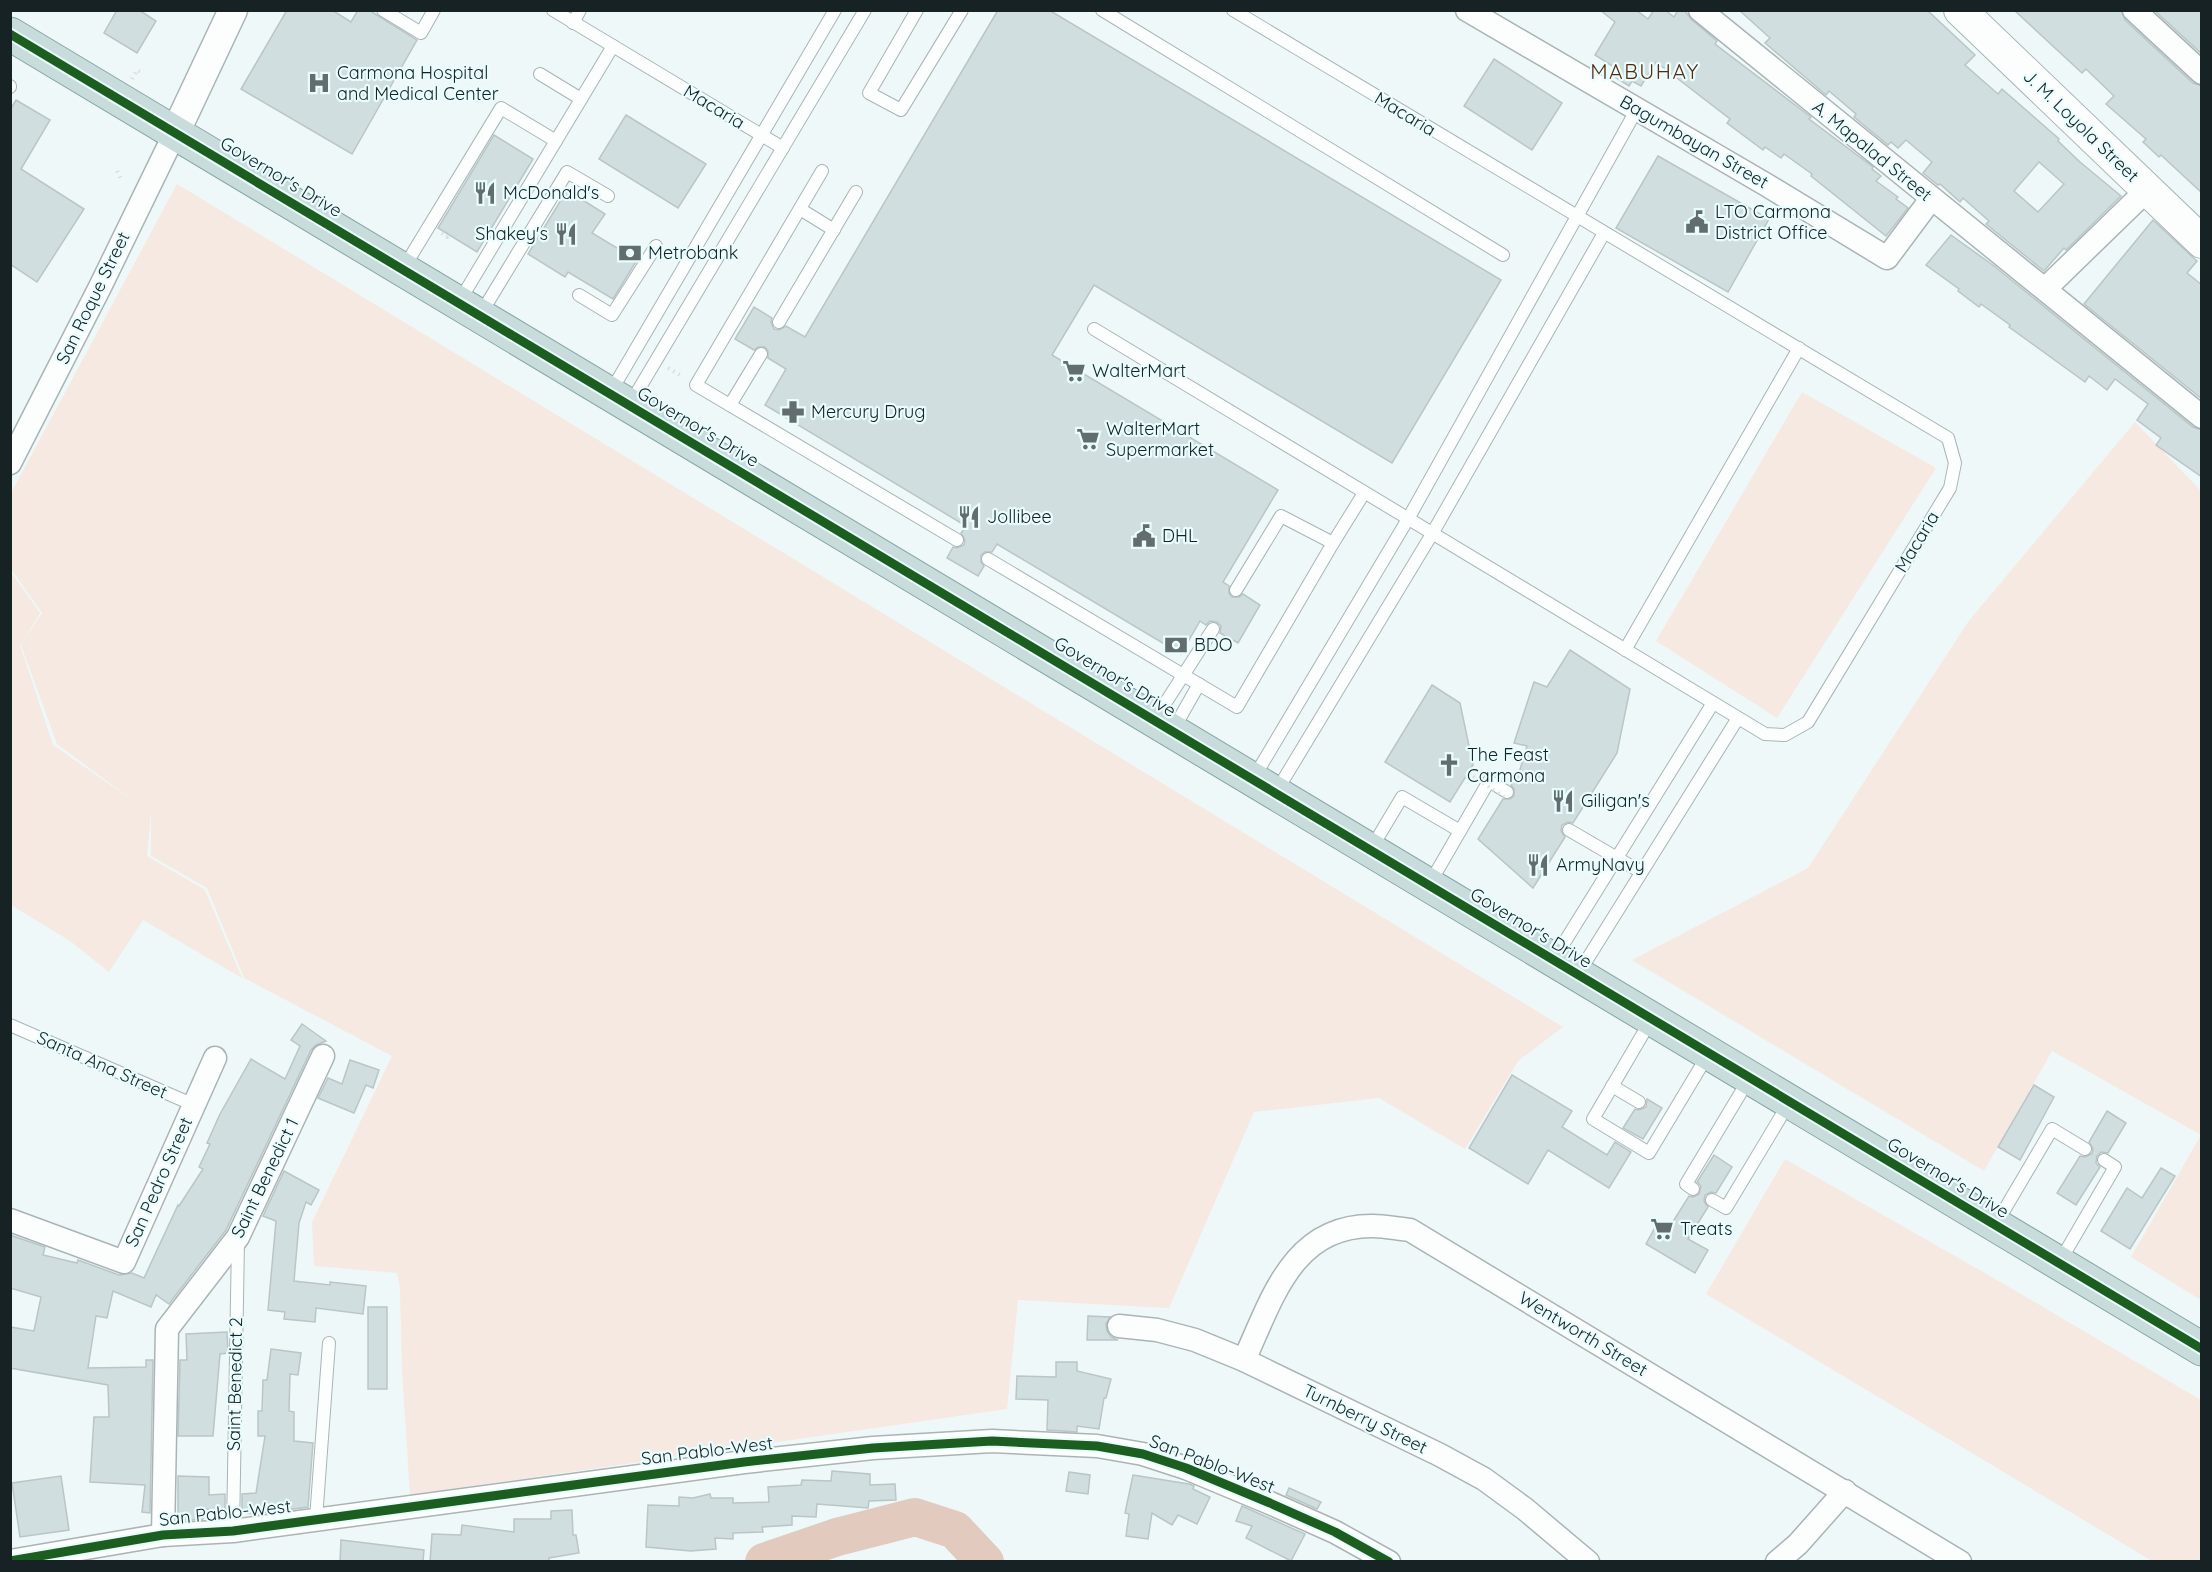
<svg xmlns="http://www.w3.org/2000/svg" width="2212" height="1572" viewBox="0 0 2212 1572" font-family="Quicksand,sans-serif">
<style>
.green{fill:#f5e9e1;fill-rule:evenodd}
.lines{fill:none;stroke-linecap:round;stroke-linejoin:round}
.river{stroke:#e2cbbe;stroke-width:38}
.building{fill:#d0dedf;stroke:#bac5c6;stroke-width:1.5;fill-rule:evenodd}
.service-casing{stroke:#aab4b5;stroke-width:14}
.minor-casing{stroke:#aab4b5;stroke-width:25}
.tertiary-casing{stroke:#aab4b5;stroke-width:31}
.secondary-casing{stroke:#aab4b5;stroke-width:34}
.trunk-casing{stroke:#88a4a5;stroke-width:35}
.path{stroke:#dadedf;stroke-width:4;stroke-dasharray:1.5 4.5;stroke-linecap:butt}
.service{stroke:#fcfefe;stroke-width:12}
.minor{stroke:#fcfefe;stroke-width:22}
.tertiary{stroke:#fcfefe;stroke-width:28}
.secondary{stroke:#fcfefe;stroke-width:32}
.trunk{stroke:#c8dcdc;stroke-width:33}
.path-bridge{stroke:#dadedf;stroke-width:4;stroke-dasharray:1.5 4.5;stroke-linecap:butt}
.cycleway-casing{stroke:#e9fcfe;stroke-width:13}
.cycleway{stroke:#1b5e20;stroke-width:9}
.labels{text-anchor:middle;stroke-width:4.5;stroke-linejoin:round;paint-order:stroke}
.poi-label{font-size:18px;fill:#162223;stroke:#e9fcfe;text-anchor:start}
.street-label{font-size:18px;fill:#162223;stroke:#e9fcfe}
.quarter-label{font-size:21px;letter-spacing:1.5px;fill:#58290c;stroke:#e9fcfe}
</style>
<rect width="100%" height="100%" fill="#eef8f9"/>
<g class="green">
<path d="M177 184 1563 1027 1518 1061 1465 1149 1379 1098 1254 1112 1169 1308 1018 1300 1007 1409 410 1495 402 1370 400 1289 397 1273 314 1266 312 1222 392 1056 244 978 207 888 151 856V813L147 856 205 890 242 978 143 920 109 972 70 941 11 905V572L40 613 22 643 42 613 11 569V493ZM20 645H21L57 744 135 802 53 745Z"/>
<path d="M1802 392 1936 468 1777 718 1656 641Z"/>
<path d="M2135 422 2201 491V1300L2131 1257 2201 1135 2052 1051 1984 1171 1632 960 1808 868 1968 622Z"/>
<path d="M1785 1159 1997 1280 2201 1400V1561H2152L1706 1294Z"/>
</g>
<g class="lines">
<path class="river" d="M764 1562 837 1537 915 1517 955 1530 985 1562"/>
</g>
<g class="building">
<path d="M117 10H139L156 21 137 53 104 33Z"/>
<path d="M287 10H332L351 22 358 10H369L417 40 352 154 241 89Z"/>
<path d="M998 10H1049L1501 280 1392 463 1094 285 1052 355 1278 490 1223 582 1229 586V593L1232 597H1239L1243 594 1260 605 1238 643 1220 633 1221 626 1217 622 1210 621 1206 625 1200 621 1181 654 997 544 992 552H985L981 555V562L984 566 978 576 947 558 953 547 957 548 964 545 965 540 961 533 966 526 765 405 786 369 768 358V351L765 347H758L754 350 735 339 754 307 772 318 771 322 774 329 779 330 786 326 805 337Z"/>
<path d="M1600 10H1636L1648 19 1654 10H1665L1674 17 1678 10H1684L1692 20 1717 41 1715 44 1803 111 1811 117 1809 119 1873 167 1872 169 1881 176 1876 181 1898 197 1896 199 1908 208 1886 236 1811 176 1812 174 1784 154 1781 158 1765 147 1763 150 1727 123 1730 119 1656 62 1641 86 1632 81 1629 86 1613 76 1617 69 1595 55 1615 22Z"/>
<path d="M1739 10H1927L1975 55 1965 65 1998 94 2002 89 2059 139 2058 141 2080 162 2121 196 2066 250 2064 248 2044 271 1986 224 1989 221 1963 198 1960 202 1940 184 1938 185 1923 173 1932 162 1906 140 1898 148 1891 142 1888 145 1854 117 1856 114 1829 91 1826 95 1765 43 1770 38ZM2039 162 2064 184 2038 212 2014 191Z"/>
<path d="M2014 10H2121L2125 20 2193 83 2202 86V193L2161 155 2159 157 2143 142 2146 139 2106 104 2114 96 2086 69 2082 73Z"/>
<path d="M2154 10H2202V54Z"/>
<path d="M1494 59 1562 103 1532 150 1464 106Z"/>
<path d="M16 100 50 120 21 169 84 209 37 282 10 264V110Z"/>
<path d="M626 115 706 164 678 208 599 159Z"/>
<path d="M494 135 533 159 477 252 438 228Z"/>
<path d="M1658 156 1769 219 1728 292 1616 228Z"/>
<path d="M567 190 605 214 592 233 637 260 613 299 568 272 565 277 528 254Z"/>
<path d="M2153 220 2197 261 2187 273 2202 285V399L2084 304Z"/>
<path d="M1951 235 1994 266 2193 427 2202 430V477L2156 445 2161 438 2137 420 2148 404 2115 379 2107 390 2089 376 2085 382 2009 327 2010 325 1981 304 1979 307 1958 291 1959 289 1926 265Z"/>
<path d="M1570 650 1630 689 1617 753 1573 823 1568 822 1562 825 1561 831 1565 837 1533 888 1478 839 1503 799H1510L1514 796V789L1511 785 1519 773 1527 746 1514 743 1534 682 1547 687Z"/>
<path d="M1432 685 1460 703 1473 765 1450 802 1385 762Z"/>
<path d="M302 1024 326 1041 316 1045 311 1050 226 1230 169 1304 156 1295 151 1307 113 1291 107 1318 96 1316 88 1368 146 1367V1360H153L150 1513 142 1512 145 1485 90 1482 94 1417H109L108 1385 10 1368V1327L34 1331 41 1297 10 1288V1235L45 1247 43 1255 77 1263 78 1260 119 1275 132 1273 144 1278 178 1205 179 1206 203 1169 199 1167 210 1144 207 1143 220 1114 251 1059 285 1079 300 1046 291 1040Z"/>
<path d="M350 1060 379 1070 373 1088 366 1085 354 1113 318 1098 328 1078 342 1084Z"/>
<path d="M1512 1075 1572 1111 1562 1127 1607 1155 1615 1142 1631 1152 1609 1188 1548 1150 1528 1184 1469 1148Z"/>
<path d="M2034 1085 2054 1097 2020 1160 1998 1147Z"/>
<path d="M1647 1099 1662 1108 1643 1139 1623 1128 1635 1109 1639 1110 1646 1107Z"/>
<path d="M2107 1111 2126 1123 2108 1153 2101 1152 2097 1156 2096 1163 2100 1167 2076 1205 2057 1193 2080 1156 2085 1157 2092 1154 2093 1149 2089 1142Z"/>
<path d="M1714 1155 1732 1167 1716 1193 1711 1192 1705 1195 1704 1201 1708 1207 1688 1239 1708 1250 1695 1273 1646 1244 1658 1222 1669 1228 1689 1196 1693 1197 1699 1194 1701 1186 1697 1182Z"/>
<path d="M2161 1168 2175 1176 2130 1249 2101 1231 2127 1188 2142 1198Z"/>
<path d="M284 1171 319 1190 311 1205 306 1202 299 1223 294 1281 330 1285V1282L366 1286 363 1314 316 1308 315 1322 284 1319 285 1312 268 1310 276 1221 263 1216Z"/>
<rect x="368" y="1307" width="19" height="82"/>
<path d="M1088 1316 1110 1317 1106 1324 1107 1331 1111 1337 1118 1340H1087Z"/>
<path d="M227 1332 228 1353 220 1354 213 1436H178L180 1360H187L186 1334Z"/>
<path d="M271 1349 301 1353 298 1375 290 1374 289 1411 294 1412V1441L313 1443 308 1507 257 1514 242 1513V1494L256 1493 265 1436H258V1411H262L263 1380H267Z"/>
<path d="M1056 1362H1077V1371L1111 1379 1106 1398H1104L1099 1429 1077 1426V1432L1047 1430 1048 1400 1016 1399 1017 1376 1056 1377Z"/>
<path d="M832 1471 870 1474V1485L895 1484 896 1500 869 1501 868 1508 817 1504 816 1517 792 1516V1525L762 1527 763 1532 733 1533V1539L715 1538 716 1549 691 1551 646 1547 648 1505 679 1506V1497L693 1498 710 1494 711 1498H733V1503L769 1502 768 1487 801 1485 802 1480 831 1481Z"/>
<path d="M1069 1472 1090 1475 1088 1494 1066 1491Z"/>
<path d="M1133 1475 1189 1484 1194 1486 1193 1489 1210 1497 1197 1524 1178 1515 1172 1525 1152 1513 1148 1539 1126 1536 1129 1514 1125 1513Z"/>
<path d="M61 1476 69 1530 20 1537 12 1483Z"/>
<path d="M178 1476 209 1477V1495L225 1494V1511L205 1509 203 1519 178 1521Z"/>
<path d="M1289 1488 1321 1502 1317 1509 1286 1495Z"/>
<path d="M1242 1506 1305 1534 1291 1561 1246 1538 1252 1526 1236 1521Z"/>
<path d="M572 1510 573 1535H576L579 1553 549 1558V1562H430L432 1534 461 1535 462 1525 514 1532V1519H551V1511Z"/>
<path d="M341 1540 424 1550 423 1562H340Z"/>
</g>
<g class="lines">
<g class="service-casing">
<g id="service">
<path d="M383 10 421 33 434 10"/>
<path d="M553 10 783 148"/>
<path d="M917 10 869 93 901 110 962 10"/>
<path d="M1102 10 1503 255"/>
<path d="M573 23 580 10"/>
<path d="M540 74 581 99"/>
<path d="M10 86V87"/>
<path d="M822 171 696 385 957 540"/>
<path d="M800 209 834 230"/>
<path d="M403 269 501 108 556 141"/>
<path d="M579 295 612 315 656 246"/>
<path d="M459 302 613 46"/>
<path d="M480 315 567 172 608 196"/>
<path d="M779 322 856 192"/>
<path d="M1094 329 1765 734 1785 735 1808 722 1950 488 1955 463 1948 438 1233 10"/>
<path d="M610 393 835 10"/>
<path d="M630 404 865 10"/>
<path d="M730 405 761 354"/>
<path d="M1333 543 1364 493"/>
<path d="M988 559 1237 707 1333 543 1281 516 1236 590"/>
<path d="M1625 650 1799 348"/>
<path d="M1155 719 1213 629"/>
<path d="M1173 730 1199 684"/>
<path d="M1253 779 1408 519 1637 109"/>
<path d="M1276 792 1432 534 1604 233"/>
<path d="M1569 830 1641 872"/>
<path d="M1371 849 1402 797 1460 831"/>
<path d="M1430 883 1489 781 1507 792"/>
<path d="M1554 959 1713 703"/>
<path d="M1578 974 1738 718"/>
<path d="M1651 1020 1593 1119 1649 1153 1709 1053"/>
<path d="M10 1025 194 1105"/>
<path d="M1612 1086 1639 1102"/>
<path d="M1693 1189 1686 1184 1749 1079"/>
<path d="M1712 1200 1726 1208 1789 1103"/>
<path d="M1996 1224 2052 1129 2085 1149"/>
<path d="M2059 1263 2115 1167 2104 1160"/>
<path d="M316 1519 329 1343"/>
<path d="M233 1531 238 1241"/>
</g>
</g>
<g class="minor-casing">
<g id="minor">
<path d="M1467 10 1765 184 1887 258 1931 199"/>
<path d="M1700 10 2202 417"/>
<path d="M2134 10 2202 73"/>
<path d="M2045 289 2147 190"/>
<path d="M10 463 100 287 175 133"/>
<path d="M10 1220 124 1262 215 1058"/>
<path d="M1119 1326 1157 1330 1195 1340 1244 1360 1440 1455 1484 1479 1525 1509 1588 1562"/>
<path d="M1244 1360C1272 1300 1292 1225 1373 1226 1385 1226 1398 1229 1410 1230L1960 1562"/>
<path d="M163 1535 167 1329 238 1237 323 1056"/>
<path d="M10 1561 163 1535 233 1531 744 1462 873 1448 992 1441 1097 1446 1143 1454 1186 1468 1270 1503 1335 1532 1389 1562"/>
<path d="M1777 1562 1798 1544 1845 1491"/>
</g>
</g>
<g class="tertiary-casing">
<path id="tertiary" d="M175 133 233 10"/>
</g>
<g class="secondary-casing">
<path id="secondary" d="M1960 10 2202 242"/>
</g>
<g class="trunk-casing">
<path id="trunk" d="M10 34 2202 1349"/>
</g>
<g class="path">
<path d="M132 79 137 70 143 74"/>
<path d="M117 171 122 181"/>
<path d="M442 233 447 237 449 234"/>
<path d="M668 368 682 376"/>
</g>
<use href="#service" class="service"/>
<use href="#minor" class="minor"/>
<use href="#tertiary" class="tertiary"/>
<use href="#secondary" class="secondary"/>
<use href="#trunk" class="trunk"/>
<path class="path-bridge" d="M1468 773 1504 797"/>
<g class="cycleway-casing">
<g id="cycleway">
<path d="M10 34 2202 1349"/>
<path d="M10 1561 163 1535 233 1531 744 1462 873 1448 992 1441 1097 1446 1143 1454 1186 1468 1270 1503 1335 1532 1389 1562"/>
</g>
</g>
<use href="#cycleway" class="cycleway"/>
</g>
<defs>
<g id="hospital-bare" transform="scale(1.8)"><path d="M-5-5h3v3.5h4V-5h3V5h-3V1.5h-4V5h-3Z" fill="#626d6e" stroke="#e9fcfe" stroke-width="2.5" paint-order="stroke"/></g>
<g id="restaurant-bare" transform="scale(1.8)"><path d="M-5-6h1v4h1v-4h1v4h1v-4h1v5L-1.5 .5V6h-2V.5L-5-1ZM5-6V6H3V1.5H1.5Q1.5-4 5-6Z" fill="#626d6e" stroke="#e9fcfe" stroke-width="2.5" paint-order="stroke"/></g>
<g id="civic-bare" transform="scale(1.8)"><path d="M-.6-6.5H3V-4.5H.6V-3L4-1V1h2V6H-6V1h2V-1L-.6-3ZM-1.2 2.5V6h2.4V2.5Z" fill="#626d6e" stroke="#e9fcfe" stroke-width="2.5" paint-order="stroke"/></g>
<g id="bank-bare" transform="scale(1.8)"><path d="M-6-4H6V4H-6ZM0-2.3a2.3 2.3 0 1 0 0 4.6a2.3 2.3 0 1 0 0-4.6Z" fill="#626d6e" stroke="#e9fcfe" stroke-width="2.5" paint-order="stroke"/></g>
<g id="supermarket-bare" transform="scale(1.8)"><path d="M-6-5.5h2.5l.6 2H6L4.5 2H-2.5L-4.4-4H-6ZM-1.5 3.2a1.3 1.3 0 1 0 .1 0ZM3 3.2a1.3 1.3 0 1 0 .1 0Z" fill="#626d6e" stroke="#e9fcfe" stroke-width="2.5" paint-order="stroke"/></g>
<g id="pharmacy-bare" transform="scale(1.8)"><path d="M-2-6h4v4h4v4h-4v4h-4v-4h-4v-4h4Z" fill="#626d6e" stroke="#e9fcfe" stroke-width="2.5" paint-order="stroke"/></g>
<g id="church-bare" transform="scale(1.8)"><path d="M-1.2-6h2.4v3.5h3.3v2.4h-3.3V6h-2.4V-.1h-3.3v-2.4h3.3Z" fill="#626d6e" stroke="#e9fcfe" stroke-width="2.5" paint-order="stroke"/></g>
</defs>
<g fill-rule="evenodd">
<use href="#hospital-bare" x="319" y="83"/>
<use href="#restaurant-bare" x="485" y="193"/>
<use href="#civic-bare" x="1697" y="222"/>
<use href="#restaurant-bare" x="566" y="234"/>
<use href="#bank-bare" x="630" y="253"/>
<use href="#supermarket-bare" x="1074" y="371"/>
<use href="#pharmacy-bare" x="793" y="412"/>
<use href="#supermarket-bare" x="1088" y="439"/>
<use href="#restaurant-bare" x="969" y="517"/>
<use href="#civic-bare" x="1144" y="536"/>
<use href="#bank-bare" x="1176" y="645"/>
<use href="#church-bare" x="1449" y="765"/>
<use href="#restaurant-bare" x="1563" y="801"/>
<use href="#restaurant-bare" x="1538" y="865"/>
<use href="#supermarket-bare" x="1662" y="1229"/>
</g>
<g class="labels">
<g class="poi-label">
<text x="337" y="79">Carmona Hospital<tspan x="337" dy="21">and Medical Center</tspan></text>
<text x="503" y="199">McDonald's</text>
<text x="1715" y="218">LTO Carmona<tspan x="1715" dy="21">District Office</tspan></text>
<text x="548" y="240" text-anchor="end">Shakey's</text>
<text x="648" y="259">Metrobank</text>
<text x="1092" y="377">WalterMart</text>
<text x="811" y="418">Mercury Drug</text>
<text x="1106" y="435">WalterMart<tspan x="1106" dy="21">Supermarket</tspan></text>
<text x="987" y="523">Jollibee</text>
<text x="1162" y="542">DHL</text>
<text x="1194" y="651">BDO</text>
<text x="1467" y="761">The Feast<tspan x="1467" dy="21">Carmona</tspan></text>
<text x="1581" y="807">Giligan's</text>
<text x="1556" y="871">ArmyNavy</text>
<text x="1680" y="1235">Treats</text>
</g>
<g class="street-label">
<text transform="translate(714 107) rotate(31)" y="6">Macaria</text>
<text transform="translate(1405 114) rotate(31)" y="6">Macaria</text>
<text transform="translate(2081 126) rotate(44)" y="6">J. M. Loyola Street</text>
<text transform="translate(1694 142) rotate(30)" y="6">Bagumbayan Street</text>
<text transform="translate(1872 151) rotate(39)" y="6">A. Mapalad Street</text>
<text transform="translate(281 177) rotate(31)" y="6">Governor's Drive</text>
<text transform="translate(93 298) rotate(-64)" y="6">San Roque Street</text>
<text transform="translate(698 427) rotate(31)" y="6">Governor's Drive</text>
<text transform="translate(1917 542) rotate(-59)" y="6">Macaria</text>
<text transform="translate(1115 677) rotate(31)" y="6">Governor's Drive</text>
<text transform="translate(1531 928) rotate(31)" y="6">Governor's Drive</text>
<text transform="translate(102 1065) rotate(24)" y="6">Santa Ana Street</text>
<text transform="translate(265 1178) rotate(-64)" y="6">Saint Benedict 1</text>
<text transform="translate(1948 1178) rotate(31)" y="6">Governor's Drive</text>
<text transform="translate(159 1182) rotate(-66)" y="6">San Pedro Street</text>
<text transform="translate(1583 1334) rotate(31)" y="6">Wentworth Street</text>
<text transform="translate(235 1384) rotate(-89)" y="6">Saint Benedict 2</text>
<text transform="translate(1365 1419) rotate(26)" y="6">Turnberry Street</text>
<text transform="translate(707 1451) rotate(-7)" y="6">San Pablo-West</text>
<text transform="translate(1212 1464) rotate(21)" y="6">San Pablo-West</text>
<text transform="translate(225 1513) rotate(-6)" y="6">San Pablo-West</text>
</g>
<g class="quarter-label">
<text x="1645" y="79">MABUHAY</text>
</g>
</g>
<rect width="2212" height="1572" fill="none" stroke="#162223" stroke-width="24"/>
</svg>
